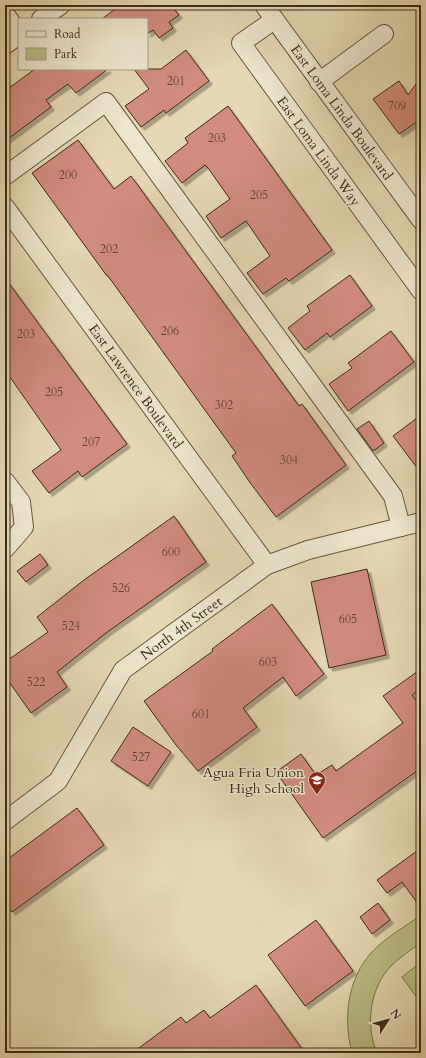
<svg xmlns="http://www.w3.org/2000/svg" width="426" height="1058" viewBox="0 0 426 1058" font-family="Cardo,serif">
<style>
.green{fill:#bbbd88;stroke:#7c744f}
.building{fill:#d18c7d;stroke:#3e2c16;filter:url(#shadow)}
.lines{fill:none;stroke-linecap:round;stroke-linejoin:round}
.street-casing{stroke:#68573d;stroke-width:20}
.street{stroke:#eee6cd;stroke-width:18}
.labels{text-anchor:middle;stroke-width:3;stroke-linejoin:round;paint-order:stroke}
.number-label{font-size:12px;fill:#634430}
.street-label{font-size:14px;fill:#3e2c16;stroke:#eee6cd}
.poi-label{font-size:14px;fill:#3e2c16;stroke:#eee6cd;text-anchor:end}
</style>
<defs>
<filter id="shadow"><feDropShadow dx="3.5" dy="3.5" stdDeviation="0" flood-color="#0004"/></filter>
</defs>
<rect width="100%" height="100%" fill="#e5d8b2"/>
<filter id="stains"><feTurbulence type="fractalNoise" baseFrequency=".005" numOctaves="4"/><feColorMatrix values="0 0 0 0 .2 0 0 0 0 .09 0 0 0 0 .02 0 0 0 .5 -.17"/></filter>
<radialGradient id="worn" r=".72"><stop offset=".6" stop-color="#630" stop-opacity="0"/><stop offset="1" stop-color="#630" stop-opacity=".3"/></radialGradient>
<g class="green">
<path d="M421 915V943C411 950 400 957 391 966 370 988 365 1025 377 1053H352C343 1019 347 979 372 952 386 937 405 927 421 915Z"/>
<path d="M421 962V1003L402 977Z"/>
</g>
<g class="building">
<path d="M120 5H171L179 15 169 22 173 28 159 38 153 30 147 34V19H102Z"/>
<path d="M186 50 209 81 166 113 164 110 141 127 125 106 149 89 134 69H161Z"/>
<path d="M35 69H108L76 93 68 84 46 100 51 107 5 141V91Z"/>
<path d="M421 77V119L399 134 373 99 399 81 408 95Z"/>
<path d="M228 106 332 250 289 281 286 278 263 294 247 273 270 256 246 221 221 238 206 216 230 199 208 168 205 165 182 183 165 161 188 143 185 138Z"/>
<path d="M78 140 114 189 131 176 299 406 302 404 346 465 276 517 251 484 232 456 236 453 108 276H107L32 173Z"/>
<path d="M350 275 372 306 330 337 327 333 305 350 288 328 310 311 307 306Z"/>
<path d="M5 278 127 444 82 477 78 471 49 493 32 471 61 450 5 370Z"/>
<path d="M391 331 414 362 348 411 329 384 352 368 348 363Z"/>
<path d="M421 415V473L393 436Z"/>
<path d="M369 421 384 443 373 451 357 429Z"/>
<path d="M174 516 206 562 106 633 57 672 67 687 31 713 5 676V662L48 632 37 617 84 580Z"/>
<path d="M40 554 48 565 26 582 17 571Z"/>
<path d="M367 569 386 655 329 668 311 582Z"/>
<path d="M272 604 324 674 296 696 283 677 243 708 257 727 198 771 176 745 144 701 213 651 212 649Z"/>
<path d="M421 669V688L412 695 421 707V768L323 838 276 772 301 754 316 775 332 765 336 771 403 723 383 696Z"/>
<path d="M133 727 171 752 148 786 111 761Z"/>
<path d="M77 808 104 845 12 912 5 903V861Z"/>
<path d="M421 848V908L402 882 387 893 377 880Z"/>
<path d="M378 903 390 920 372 934 360 917Z"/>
<path d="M316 920 353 971 305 1006 268 955Z"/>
<path d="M256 985 305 1053H132L181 1017 186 1023 204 1010 210 1018Z"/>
</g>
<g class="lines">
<g class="street-casing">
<g id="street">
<path d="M264 5 421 220"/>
<path d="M5 14 19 33"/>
<path d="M41 19 61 5"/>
<path d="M274 20 241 43 421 291"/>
<path d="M5 45 19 35"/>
<path d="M319 82 384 34"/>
<path d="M5 176 106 102 393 496 401 527"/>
<path d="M5 207 267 565"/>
<path d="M5 481 21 502 24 527 5 549"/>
<path d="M5 821 58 781 123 670 267 565 308 550 421 522"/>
</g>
</g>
<use href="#street" class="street"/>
</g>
<defs>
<g id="school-pin" transform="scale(0.9)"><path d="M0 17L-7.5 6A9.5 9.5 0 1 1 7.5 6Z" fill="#8f2418" stroke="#eee6cd"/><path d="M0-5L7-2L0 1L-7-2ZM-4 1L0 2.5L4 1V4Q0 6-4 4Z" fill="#fff"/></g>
</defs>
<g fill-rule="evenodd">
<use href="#school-pin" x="317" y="780"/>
</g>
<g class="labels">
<g class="number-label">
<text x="176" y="85">201</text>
<text x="397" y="110">709</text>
<text x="217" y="142">203</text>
<text x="68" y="179">200</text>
<text x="259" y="199">205</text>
<text x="109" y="253">202</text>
<text x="170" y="335">206</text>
<text x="26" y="338">203</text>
<text x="54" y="396">205</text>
<text x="224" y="409">302</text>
<text x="91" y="446">207</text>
<text x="289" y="464">304</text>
<text x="171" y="556">600</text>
<text x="121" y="592">526</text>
<text x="348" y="623">605</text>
<text x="71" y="630">524</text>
<text x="268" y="666">603</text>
<text x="36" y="686">522</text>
<text x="201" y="718">601</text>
<text x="141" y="761">527</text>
</g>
<g class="street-label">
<text transform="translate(342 112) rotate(54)" y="5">East Loma Linda Boulevard</text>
<text transform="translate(319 151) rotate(54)" y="5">East Loma Linda Way</text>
<text transform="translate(136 386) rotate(54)" y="5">East Lawrence Boulevard</text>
<text transform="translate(181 628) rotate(-36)" y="5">North 4th Street</text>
</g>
<g class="poi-label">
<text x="304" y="777">Agua Fria Union<tspan x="304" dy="16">High School</tspan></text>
</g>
</g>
<rect width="426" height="1058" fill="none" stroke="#e5d8b2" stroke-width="20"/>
<rect x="6" y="6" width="414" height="1046" fill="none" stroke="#3e2c16" stroke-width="2"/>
<rect x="10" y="10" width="406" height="1038" fill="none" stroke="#3e2c16"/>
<rect x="18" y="18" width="130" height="52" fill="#eee6cd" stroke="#a89c84"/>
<rect x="26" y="31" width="20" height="6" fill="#eee6cd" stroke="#a89c84"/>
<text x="54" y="38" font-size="12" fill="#3e2c16">Road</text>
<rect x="26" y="48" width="20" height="12" fill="#bbbd88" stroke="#a89c84"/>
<text x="54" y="58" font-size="12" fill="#3e2c16">Park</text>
<g transform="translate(388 1020) rotate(54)" stroke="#eee6cd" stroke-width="3" paint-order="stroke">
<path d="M0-3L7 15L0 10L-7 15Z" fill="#3e2c16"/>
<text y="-6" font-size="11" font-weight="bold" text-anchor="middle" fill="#3e2c16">N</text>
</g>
<rect width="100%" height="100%" filter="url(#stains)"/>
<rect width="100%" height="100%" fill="url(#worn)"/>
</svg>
